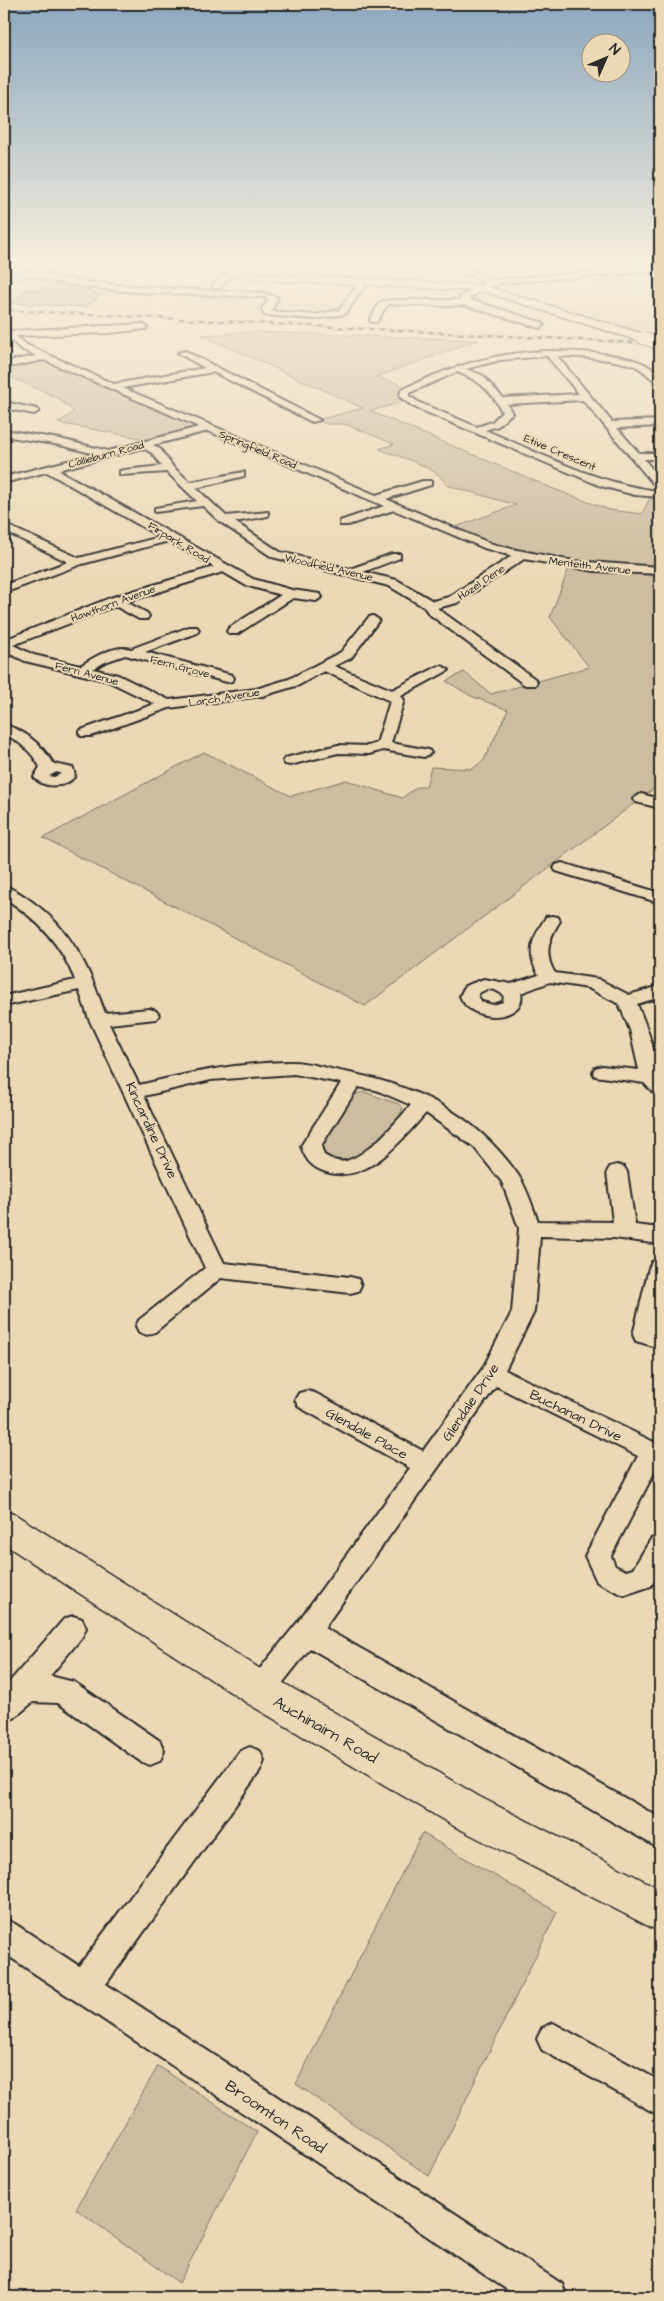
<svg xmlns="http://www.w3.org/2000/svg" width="664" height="2301" viewBox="0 0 664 2301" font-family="'Architects Daughter',sans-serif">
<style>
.built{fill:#dbcaaa}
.green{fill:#ccbda0;stroke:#7c7466}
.building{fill:#b6a88f;stroke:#2b2b2b}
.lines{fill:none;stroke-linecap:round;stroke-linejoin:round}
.street-casing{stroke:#2b2b2b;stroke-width:4}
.secondary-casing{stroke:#2b2b2b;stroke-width:3}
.primary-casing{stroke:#2b2b2b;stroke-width:3}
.street{fill:#ebd9b6;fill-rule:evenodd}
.secondary{fill:#ebd9b6;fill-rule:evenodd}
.primary{fill:#ebd9b6;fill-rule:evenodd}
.rail-casing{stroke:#2b2b2b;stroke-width:2.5}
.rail{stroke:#ebd9b6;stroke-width:2;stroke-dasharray:5;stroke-linecap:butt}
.secondary-bridge-casing{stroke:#2b2b2b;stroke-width:14;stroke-linecap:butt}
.secondary-bridge{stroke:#ebd9b6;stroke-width:12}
.labels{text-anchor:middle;stroke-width:4;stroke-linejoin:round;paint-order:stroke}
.far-street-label{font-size:11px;fill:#2b2b2b;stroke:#ebd9b6}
.street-label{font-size:14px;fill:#2b2b2b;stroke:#ebd9b6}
.near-street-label{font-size:16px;fill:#2b2b2b;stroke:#ebd9b6}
</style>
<rect width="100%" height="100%" fill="#ebd9b6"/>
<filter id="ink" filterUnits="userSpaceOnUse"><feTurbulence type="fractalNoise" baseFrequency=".02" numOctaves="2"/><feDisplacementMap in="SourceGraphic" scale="10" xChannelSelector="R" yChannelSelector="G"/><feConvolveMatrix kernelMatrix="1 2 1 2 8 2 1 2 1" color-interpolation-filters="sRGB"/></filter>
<g filter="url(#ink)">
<g class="built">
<path d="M102 262H148L166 267 131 277Z"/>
<path d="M32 277 118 289 346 295 332 321 4 303V281Z"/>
<path d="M660 281V337L515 292 516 293Z"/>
<path d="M386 286 456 289 448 296 381 293Z"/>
</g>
<g class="green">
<path d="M255 332 478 340 376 377 408 387 399 393 403 402 370 411 554 489 609 510 642 514 651 496 660 497V784L365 1006 43 838 204 752 291 796 346 780 402 798 417 787H426L431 767 472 769 484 760 508 710 471 696 446 681 464 672 491 694 589 667 550 617 571 563C530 554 491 544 453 528L516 505 446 485C440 467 396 456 379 449L394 444 345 424H326L318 420 363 408 202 335Z"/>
<path d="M45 360 198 427 196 429 151 440 58 423 74 412 58 398 4 374V368Z"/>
<path d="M364 1092 399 1104 403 1108 399 1117C384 1131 354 1171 330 1159 327 1157 323 1154 323 1150 322 1142 347 1101 353 1096 357 1093 360 1093 364 1092Z"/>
<path d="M422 1833 557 1912 429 2176 296 2084Z"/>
<path d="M158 2066 257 2132 179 2283 76 2209Z"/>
</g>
<path class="building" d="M52 285 83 288 100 295 86 307 10 303 27 290H40Z"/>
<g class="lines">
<g class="street-casing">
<g id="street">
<path d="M205 262H221L203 267 199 265Z"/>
<path d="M394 262H449L494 280 660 267V271L500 283 490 286 468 299 543 323 544 325 540 328 464 305 445 306 390 304 386 306 377 322H371L370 320 380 302 390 300H460V297L485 282 448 267Z"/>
<path d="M30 271C107 290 185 288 264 293L278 298 271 311 314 315 339 310 360 281 367 283 345 314 314 319 264 315 262 309 269 299 263 297C184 293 105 296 27 275L26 273Z"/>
<path d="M228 271 235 273 219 288H213V284Z"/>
<path d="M143 324 147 327 146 329 110 333 16 336 27 345 114 384 205 368 178 353 185 351 320 420 312 422 213 372 123 388 376 495 423 481H431V485L386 499 492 544 512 549 573 561 660 567V574L595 571 524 559 457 603 437 608 535 679 537 682 535 685H525L429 614 424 607 389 586 272 557 219 521 203 506 155 512V508L197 501 167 472 120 475V471L124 470 162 466 152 453 143 448 58 470 253 579 292 590 320 594 322 597 316 601 293 598 237 634H229L227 631 229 628 281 595 245 585 223 572 126 602 147 613 149 616 147 619H139L115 606 13 645 34 655 80 666C94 657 115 644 131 649L189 627H197L199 630 197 633 145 652 232 675 234 678 232 681 227 682 125 655 105 662 93 669 118 675 169 700 256 689 289 679 341 652 369 617 373 616 379 620 351 658 334 666 392 690 437 667 442 666 449 670 401 696 404 700 391 743 429 750 431 753 424 757 383 750 369 754 338 753 290 765 285 764 283 761 285 758 338 745 368 746 377 743 390 701 324 671 299 685 262 696 169 708 91 736H81L79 733 81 730 155 704 108 681 25 661 4 651V640L110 598 214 567 169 541 82 564 4 593V585L68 562 4 531V524L79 558 160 537 47 472 4 483V477L95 454 60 445 4 436V430L60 439 108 451 199 427 44 360 4 368V362L36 356 21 349 4 334V328L11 331ZM208 431 384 506 340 521V525H348L394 510 484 548 512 556 449 597 433 601 397 580 363 572 400 558V554H392L350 569 280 552 235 522 268 516V512L226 516 196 488 244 476V472L190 482 173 467 160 449 153 445Z"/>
<path d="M554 351C583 352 641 352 660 376V384C652 381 646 371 635 366 610 358 582 357 557 356L612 422 660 420V426L617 428 639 453H660V459H644L660 479V488L656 487 583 400 507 404 512 413 510 415 498 426 485 430C542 454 599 485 660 491V497L635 495 601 486 414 407 400 397 401 390C450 366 499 351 554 351ZM547 356 579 394 503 398 482 375 466 369 500 360ZM457 372C479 380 492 391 502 412L492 422 477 427 420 403 409 396V393Z"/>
<path d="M4 402 37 409 39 411 34 414 4 408Z"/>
<path d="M4 725C26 730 42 746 54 764L73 768 75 776C66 788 43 789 34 777L40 767C32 752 19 741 4 734ZM57 772 61 774 54 777 49 776Z"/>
<path d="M641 794 660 799V808L636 802 633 799Z"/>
<path d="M562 863 660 893V903L556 871 554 868 556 865Z"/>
<path d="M4 886C14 889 23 895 31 901 72 930 89 968 105 1013L150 1009 156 1011 159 1015 156 1019 109 1024 139 1085C189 1073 240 1062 292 1062 309 1062 328 1069 345 1072 416 1086 475 1113 518 1175 527 1188 532 1206 538 1221L613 1222 607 1172 610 1167 617 1165 624 1167 627 1172 635 1225 660 1228V1244L614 1238 540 1236 534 1312 505 1370 660 1445V1466L658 1465 611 1556 615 1566 626 1571 633 1569 651 1539 660 1536V1570L651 1586 624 1595 615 1591 597 1582 585 1556 638 1456 496 1386 324 1628 660 1818V1849L310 1648 270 1699 260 1703 250 1699 246 1690 250 1681 297 1623 410 1468 299 1407 295 1400 299 1393 307 1391 315 1393 423 1451 483 1368 512 1312 519 1228 502 1182 474 1147 426 1113C401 1140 368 1185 326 1172 311 1167 306 1160 301 1146L341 1083 294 1074 211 1080 144 1096 224 1263 350 1277 358 1279 361 1285 358 1291 350 1293 221 1278 155 1332 147 1335 139 1332 136 1326 139 1320 205 1268 89 1019 79 990 4 1006V996L75 980C61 944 37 918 4 898ZM358 1087 376 1090 411 1105C396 1122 369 1155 346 1161 338 1163 331 1159 324 1155L321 1146Z"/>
<path d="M552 916 558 917 560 921C549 938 543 954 555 973L598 979 629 995 660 986V997L637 1004C649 1032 660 1063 660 1094L653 1092 644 1083 595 1076 593 1072 595 1068 602 1066 639 1070 630 1030 619 1004 588 988 550 982 521 993C527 1020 472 1026 460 996L465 986 484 979 511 984 539 975C525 953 533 937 546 917ZM487 989 495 990 504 995 503 1002 493 1005 482 1002 478 996 479 993Z"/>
<path d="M660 1260V1314L657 1329 660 1330V1348L636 1341 633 1335 649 1268 652 1262Z"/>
<path d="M73 1616 82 1619 86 1628 82 1637 50 1676 74 1682 160 1741 164 1751 160 1761 150 1765 140 1761 58 1703 33 1702 14 1718 4 1722V1691L6 1686 64 1619Z"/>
<path d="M250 1747 260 1751 264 1761 260 1771 106 1984 562 2284 567 2297H518L4 1953V1919L15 1924 79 1966 240 1751Z"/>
<path d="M553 2023 660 2081V2116L542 2050 537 2039 542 2028Z"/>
</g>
</g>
<g class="secondary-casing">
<g id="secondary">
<path d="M191 262H209L247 273 482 285 647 335 649 338 647 341H639L481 291 247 279Z"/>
<path d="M4 1511 16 1515 273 1677 480 1797 660 1889V1932L452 1825 247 1703 4 1544Z"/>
</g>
</g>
<g class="primary-casing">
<path id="primary" d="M72 262H95L4 281V275Z"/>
</g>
<use href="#street" class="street"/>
<use href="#secondary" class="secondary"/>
<use href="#primary" class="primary"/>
<g class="rail-casing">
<path id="rail" d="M4 310 660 344"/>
</g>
<use href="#rail" class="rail"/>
<g class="secondary-bridge-casing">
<path id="secondary-bridge" d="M643 338 660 344"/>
</g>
<use href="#secondary-bridge" class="secondary-bridge"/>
</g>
</g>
<linearGradient id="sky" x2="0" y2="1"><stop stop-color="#8ba7be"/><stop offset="0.45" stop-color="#f6eede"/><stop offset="1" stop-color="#f6eede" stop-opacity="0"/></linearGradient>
<rect width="664" height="584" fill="url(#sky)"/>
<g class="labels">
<g class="far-street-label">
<text transform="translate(258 449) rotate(23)" y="4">Springfield Road</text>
<text transform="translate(560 452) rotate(23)" y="4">Etive Crescent</text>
<text transform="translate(106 454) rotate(-15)" y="4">Callieburn Road</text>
<text transform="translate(179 542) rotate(31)" y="4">Firpark Road</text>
<text transform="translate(590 565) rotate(7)" y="4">Menteith Avenue</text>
<text transform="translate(329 567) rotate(13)" y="4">Woodfield Avenue</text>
<text transform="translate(481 582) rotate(-34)" y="4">Hazel Dene</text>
<text transform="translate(113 603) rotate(-20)" y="4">Hawthorn Avenue</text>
<text transform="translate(180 666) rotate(15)" y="4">Fern Grove</text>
<text transform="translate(87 673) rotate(15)" y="4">Fern Avenue</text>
<text transform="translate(224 697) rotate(-9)" y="4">Larch Avenue</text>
</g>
<g class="street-label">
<text transform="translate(152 1130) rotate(65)" y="5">Kincardine Drive</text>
<text transform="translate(470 1402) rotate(-56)" y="5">Glendale Drive</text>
<text transform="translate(576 1415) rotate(26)" y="5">Buchanan Drive</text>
<text transform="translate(367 1433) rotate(29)" y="5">Glendale Place</text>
</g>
<g class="near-street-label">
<text transform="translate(326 1729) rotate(30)" y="6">Auchinairn Road</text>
<text transform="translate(276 2116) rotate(34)" y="6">Broomton Road</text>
</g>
</g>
<rect width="664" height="2301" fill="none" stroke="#ebd9b6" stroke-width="20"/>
<rect x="10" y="10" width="644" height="2281" fill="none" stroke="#2b2b2b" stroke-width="2" filter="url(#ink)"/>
<g transform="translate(606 58) rotate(45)"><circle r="24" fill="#ebd9b6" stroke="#9e937e"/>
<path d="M0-4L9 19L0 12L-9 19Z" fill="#2b2b2b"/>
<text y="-8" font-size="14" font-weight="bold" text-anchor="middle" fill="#2b2b2b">N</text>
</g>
</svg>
